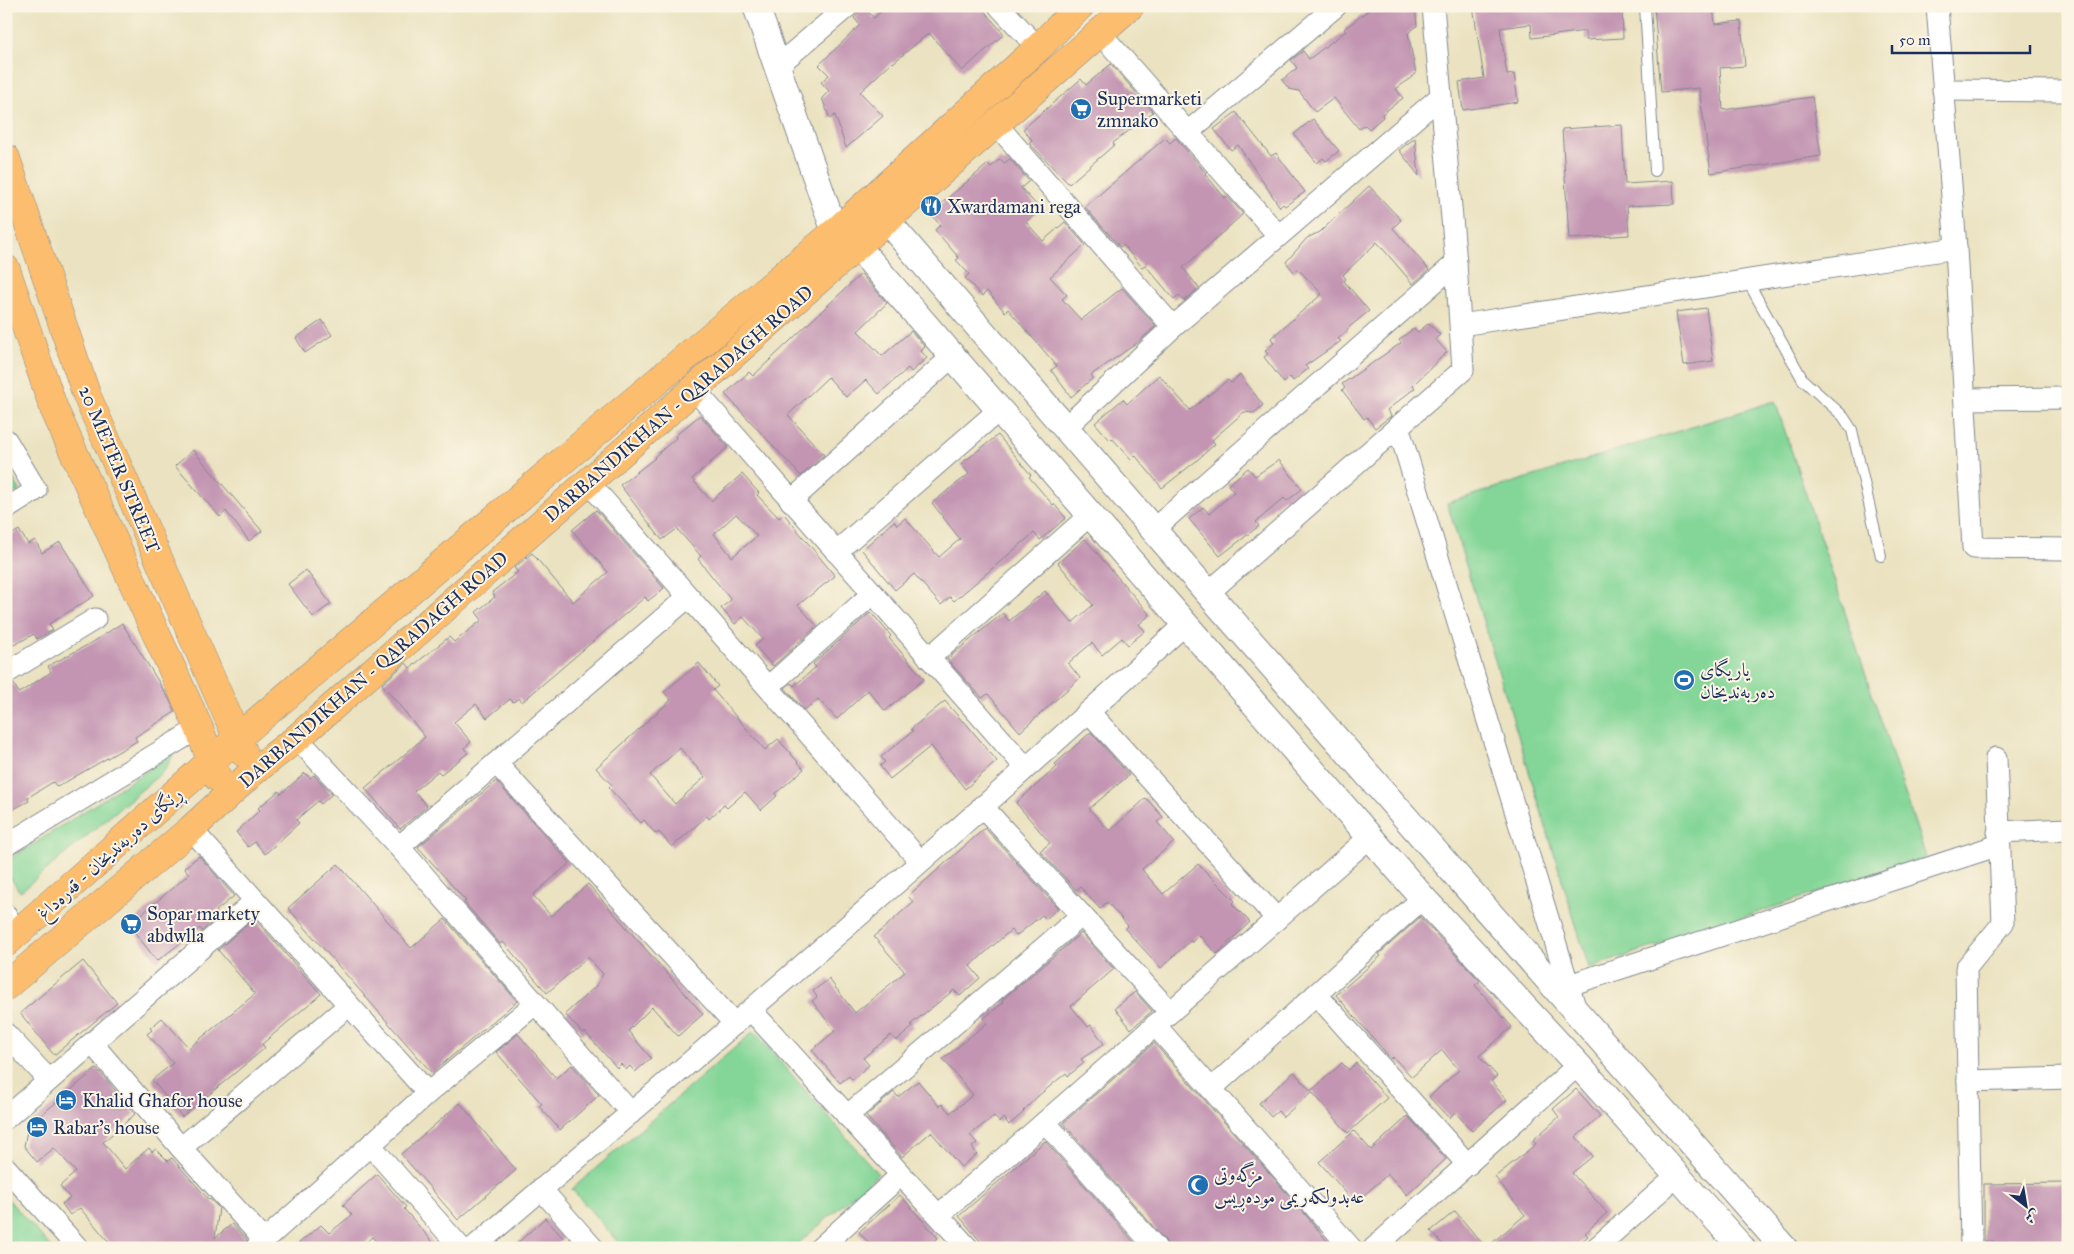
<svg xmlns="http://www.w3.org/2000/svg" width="2074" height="1254" viewBox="0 0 2074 1254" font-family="'IM FELL Great Primer',Amiri,serif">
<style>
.green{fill:#83d697;stroke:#4f827a}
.building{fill:#c395b2;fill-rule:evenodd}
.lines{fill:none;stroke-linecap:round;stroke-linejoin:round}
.service-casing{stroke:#82888f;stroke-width:12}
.minor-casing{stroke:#82888f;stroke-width:23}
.tertiary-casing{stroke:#82888f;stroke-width:28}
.primary-casing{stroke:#82888f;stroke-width:29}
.service{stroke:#fff;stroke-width:10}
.minor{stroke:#fff;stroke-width:21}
.tertiary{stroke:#fff;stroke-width:26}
.primary{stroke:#fcbd6e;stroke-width:28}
.labels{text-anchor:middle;stroke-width:4;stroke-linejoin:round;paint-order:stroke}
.poi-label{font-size:19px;fill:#1b2f5e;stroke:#fcf5e5;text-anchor:start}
.street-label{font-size:19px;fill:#1b2f5e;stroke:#fcf5e5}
</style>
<rect width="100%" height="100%" fill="#fcf5e5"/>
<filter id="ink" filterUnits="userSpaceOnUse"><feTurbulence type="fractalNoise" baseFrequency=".02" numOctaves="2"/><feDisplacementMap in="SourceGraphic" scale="10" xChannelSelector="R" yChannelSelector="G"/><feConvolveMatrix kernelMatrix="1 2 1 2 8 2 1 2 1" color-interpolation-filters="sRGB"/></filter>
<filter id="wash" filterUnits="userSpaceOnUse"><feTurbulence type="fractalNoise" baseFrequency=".0096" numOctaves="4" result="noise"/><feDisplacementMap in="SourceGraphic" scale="20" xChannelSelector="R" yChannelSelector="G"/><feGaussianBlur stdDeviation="1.12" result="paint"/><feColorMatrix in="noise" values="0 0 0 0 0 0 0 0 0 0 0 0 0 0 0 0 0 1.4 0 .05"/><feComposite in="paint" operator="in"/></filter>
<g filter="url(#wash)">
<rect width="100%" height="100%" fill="#eae2c0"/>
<g class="green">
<path d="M1775 401 1926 857 1589 968 1447 503Z"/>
<path d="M6 467 20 490 6 499Z"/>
<path d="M174 753 165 770 20 892 6 871V862Z"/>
<path d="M754 1031 878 1174 793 1248H623L572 1189Z"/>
<path d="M6 1197 52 1248H6Z"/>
</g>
<g id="blocks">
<g class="building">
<path d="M860 6H863L874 18 887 6H980L1004 34 962 71 929 33 893 63 892 62 860 92 883 116 846 148 835 115 830 119 822 98 829 91 821 82 829 75 819 65 860 25 854 18 860 11Z"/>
<path d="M1374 6H1415L1417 26 1408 33 1416 74 1396 89 1403 98 1382 114 1383 117 1369 129 1365 125 1359 129 1334 98 1315 112 1299 91 1289 89 1282 80 1297 68 1291 60 1303 51 1309 59 1346 31 1344 29Z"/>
<path d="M1473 6H1622L1623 38 1586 40V31L1532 38 1531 24 1500 28 1507 75 1514 74 1518 102 1463 110 1459 82 1484 78Z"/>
<path d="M1654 6H1713L1715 24 1741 21 1745 66 1720 68 1723 110 1812 97 1821 156 1711 173 1699 88 1661 92Z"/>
<path d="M1111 64 1153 112 1113 143 1114 145 1069 184 1029 143 1032 140 1023 129 1081 79 1086 85Z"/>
<path d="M1236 112 1271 156 1276 153 1305 192 1285 206 1283 204 1280 207 1238 145 1231 150 1214 129Z"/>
<path d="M1313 119 1339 151 1326 161 1323 158 1317 163 1294 134Z"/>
<path d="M1622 125 1625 184 1673 181 1674 204 1627 206 1629 235 1569 239 1562 129Z"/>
<path d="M1165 138 1170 143 1176 138 1206 173 1205 174 1225 198 1227 196 1243 214 1183 268 1199 288 1184 301 1179 295 1174 299 1145 265 1142 267 1123 245 1120 247 1085 207Z"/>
<path d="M1415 138 1419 176 1399 150Z"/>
<path d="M1000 159 1004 163 1010 159 1029 181 1021 188 1040 209 1026 222 1043 241 1065 222 1085 245 1050 277 1067 295 1062 299 1081 320 1122 288 1156 326 1137 343 1091 375 1093 378 1071 397 1051 370 1057 366 1008 309 1005 312 987 291 982 296 965 278 969 274 956 260 959 258 935 230 940 225 930 213 988 164 991 167Z"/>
<path d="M1369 186 1401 220 1393 228 1429 270 1413 284 1377 242 1343 275 1346 279 1344 281 1369 311 1347 329 1348 330 1338 339 1341 341 1305 366 1308 369 1293 381 1290 377 1284 383 1264 357 1268 354 1265 351 1274 343 1271 338 1322 294 1298 269 1294 272 1286 262 1307 238 1320 232Z"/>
<path d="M861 274 887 303 858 331 882 356 911 331 925 347 921 351 927 358 911 372 908 368 879 394 866 380 846 397 828 377 788 415 824 455 801 476 725 394 749 372 753 376Z"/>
<path d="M1706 308 1713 361 1684 365 1676 312Z"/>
<path d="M322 320 332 335 305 353 296 338Z"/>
<path d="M1429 323 1440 335 1435 339 1447 352 1413 385 1415 388 1387 410 1391 416 1375 428 1367 417 1364 419 1342 390 1345 388 1342 384 1401 343 1399 340 1414 328 1418 332Z"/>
<path d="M1159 375 1190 410 1228 380 1231 383 1240 375 1263 405 1254 413 1244 412 1212 440 1215 444 1195 462 1162 488 1135 455 1131 459 1112 438 1110 440 1095 423 1123 399 1127 404Z"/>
<path d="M700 415 728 447 692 479 711 501 742 474 759 493 757 495 779 518 784 514 835 576 798 605 817 626 773 666 755 646 763 639 743 617 735 624 721 608 731 600 698 559 701 556 677 529 662 540 620 485 655 458 654 457 676 438 675 436ZM736 514 757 536 732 557 714 534Z"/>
<path d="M998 435 1031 475 1029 477 1053 505 1054 504 1066 518 1040 540 1034 533 954 601 950 597 941 605 914 574 895 590 862 550 894 521 897 525 905 518 939 557 960 539 932 503 969 474 961 464Z"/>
<path d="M193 450 262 531 249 541 226 511 220 517 175 466Z"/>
<path d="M1279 460 1302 489 1287 501 1284 498 1256 522 1259 526 1220 556 1189 519 1203 507 1209 514 1234 492 1228 485 1248 468 1255 476Z"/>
<path d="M596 510 664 588 648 601 645 597 522 702 519 698 513 702 510 699 487 718 476 704 454 722 471 742 464 748 468 753 441 774 438 771 414 791 427 806 400 829 365 788 425 737 382 684 406 663 410 668 449 637 454 642 482 620 476 612 495 597 492 592 518 572 514 568 532 553 573 602 608 572 572 530Z"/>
<path d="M19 530 28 544 35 540 42 553 60 542 94 596 49 624 53 630 37 639 34 634 14 645 13 643 6 647V538Z"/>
<path d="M1085 539 1150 615 1139 624 1145 631 1128 645 1122 638 1102 655 1092 643 1068 663 1080 678 1020 732 988 694 982 698 947 659 1003 613 1009 621 1045 591 1072 623 1093 605 1058 563Z"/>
<path d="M306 570 331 604 313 617 288 584Z"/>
<path d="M871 612 891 636 889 638 924 679 885 711 868 690 837 719 818 699 811 705 812 706H810L804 710 785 688 791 683 794 686 816 667 813 664Z"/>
<path d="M122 623 168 697 175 712 135 737 137 741 57 787 53 782 27 798 29 801 6 813V685L13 683 19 693 51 672 48 666 93 642Z"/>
<path d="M699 663 718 686 713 690 765 750 778 739 804 769 775 794 777 796 761 810 745 792 727 808 724 805 709 819 707 816 672 847 659 832 656 834 644 820 641 823 609 788 612 785 596 768 671 700 664 692ZM680 748 705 777 675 804 650 775Z"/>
<path d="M945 701 963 722 964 721 997 761 965 789 931 746 890 779 880 766 885 762 881 757 913 731 911 729Z"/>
<path d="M1091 732 1129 775 1089 809 1110 831 1146 798 1163 817 1157 822 1174 842 1142 869 1144 872 1163 894 1198 864 1235 901 1232 904 1250 922 1217 954 1199 935 1192 942 1190 941 1161 968 1125 929 1128 926 1107 902 1100 909 1082 889 1080 887 1076 890 1040 851 1050 843 1016 803 1057 767 1055 764Z"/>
<path d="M305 773 310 778 314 775 332 794 321 804 318 801 296 820 299 823 265 854 255 842 248 847 236 832 260 810 258 808 279 791 281 794Z"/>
<path d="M496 781 570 863 533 895 551 916 588 884 703 1014 678 1036 652 1007 628 1031 651 1058 635 1072 630 1066 626 1070 621 1064 617 1068 585 1032 583 1034 565 1014 597 985 603 974 588 957 547 993 503 942 500 944 464 902 466 901 418 847Z"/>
<path d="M985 828 1058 908 1046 919 1042 915 1016 936 1011 930 970 966 980 978 960 996 954 990 911 1024 913 1027 896 1041 891 1035 863 1058 869 1065 852 1080 849 1076 840 1083 812 1050 835 1031 812 1001 817 997 813 991 829 979 855 1013 905 972 874 937 913 902 908 896Z"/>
<path d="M199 856 234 896 216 911 219 916 202 931 200 928 157 961 129 925 189 874 184 868Z"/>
<path d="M338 864 411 948 445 919 517 1001 432 1073 288 908Z"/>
<path d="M1420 917 1480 981 1475 985 1512 1027 1479 1056 1497 1076 1491 1081 1507 1100 1472 1131 1455 1112 1449 1118 1429 1097 1459 1070 1442 1050 1412 1077 1393 1057 1391 1059 1336 995 1381 956 1379 954Z"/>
<path d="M254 918 321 994 262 1044 265 1048 182 1117 152 1080 173 1063 147 1034 152 1030 150 1028 162 1018 189 1048 255 994 218 950Z"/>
<path d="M1081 933 1114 969 1071 1006 1088 1027 1091 1025 1104 1044 1081 1059 1084 1063 1068 1076 1066 1073 1037 1097 1023 1111 1024 1112 1009 1125 1004 1118 999 1122 994 1116 970 1135 977 1143 972 1147 977 1154 961 1167 931 1132 902 1157 866 1116 894 1092 898 1097 918 1081 939 1106 942 1104 950 1113 973 1095 943 1059 987 1023 984 1018 1004 1002 1002 1000Z"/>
<path d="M83 961 117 1003 54 1055 20 1013Z"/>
<path d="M1135 992 1152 1011 1131 1029 1115 1008Z"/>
<path d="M518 1034 556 1078 572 1065 599 1095 560 1130 539 1106 542 1104 496 1052Z"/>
<path d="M1154 1043 1300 1208 1333 1248H1168L1165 1240 1063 1123Z"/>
<path d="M1342 1063 1349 1070 1356 1063 1387 1098 1348 1133 1312 1092 1283 1117 1278 1111 1271 1117 1259 1103 1294 1072 1311 1091Z"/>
<path d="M96 1069 99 1071 135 1114 103 1142 125 1169 149 1148 152 1152 156 1149 168 1161 172 1158 209 1200 210 1199 219 1208 215 1238 232 1224 247 1240 242 1248H114L80 1208 70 1215 62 1204 70 1198 60 1186 76 1172 54 1148 37 1162 24 1146 28 1126Z"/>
<path d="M1576 1089 1600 1116 1576 1137 1593 1156 1572 1173 1607 1213 1585 1233 1588 1236 1574 1248H1486L1525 1215 1495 1177 1536 1144 1533 1140 1559 1117 1553 1109Z"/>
<path d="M460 1103 516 1170 458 1220 401 1154Z"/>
<path d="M1408 1116 1446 1159 1407 1195 1388 1174 1355 1203 1319 1162 1354 1131 1371 1150Z"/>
<path d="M1045 1141 1139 1248H986L959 1216Z"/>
<path d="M377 1174 406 1207 404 1209 438 1248H382L372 1237 360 1248H293L321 1225 329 1233 352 1215 343 1205Z"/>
<path d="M2068 1183V1248H1993V1241H1984V1184Z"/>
<path d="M900 1195 938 1238 927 1248H873L859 1232Z"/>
<path d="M1455 1211 1486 1248H1446L1431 1231Z"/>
<path d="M545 1218 563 1238 552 1248H512Z"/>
</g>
</g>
</g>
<g filter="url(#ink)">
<use href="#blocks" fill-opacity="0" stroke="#82888f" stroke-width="1"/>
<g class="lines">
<g class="service-casing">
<g id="service">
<path d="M1645 6 1655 171"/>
<path d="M1747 280 1803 380 1843 416 1852 430 1881 556"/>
</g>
</g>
<g class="minor-casing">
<g id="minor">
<path d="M999 6 1038 48"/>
<path d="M1937 6 1956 248 1973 548 2068 549"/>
<path d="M1101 34 1278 235"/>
<path d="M776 67 848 6"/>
<path d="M1943 90 2068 91"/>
<path d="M997 125 1173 327"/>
<path d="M1188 132 1336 6"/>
<path d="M1461 325 1956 248"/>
<path d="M694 389 1026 768"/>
<path d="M1965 399 2068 398"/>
<path d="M1398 426 1576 1010"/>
<path d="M1066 427 1173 327 1440 97"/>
<path d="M6 440 36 490 6 509"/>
<path d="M588 482 920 861"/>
<path d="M791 501 953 356"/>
<path d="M1154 529 1456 263"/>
<path d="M836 552 999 410"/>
<path d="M1208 593 1463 370 1456 263 1433 6"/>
<path d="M929 658 1090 515"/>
<path d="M6 673 95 619"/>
<path d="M768 687 872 594"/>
<path d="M1089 712 1277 919"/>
<path d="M297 738 399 847 631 1113"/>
<path d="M496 763 735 1024"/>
<path d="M982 806 1170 1012"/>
<path d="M191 829 428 1093"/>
<path d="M1998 832 2068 829"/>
<path d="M6 845 199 728"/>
<path d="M399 847 688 597"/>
<path d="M6 915 18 934"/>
<path d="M1557 989 1999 845"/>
<path d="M1316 994 1468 1165"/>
<path d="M751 1010 968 1248"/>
<path d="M1155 1025 1351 1248"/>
<path d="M6 1034 49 1080"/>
<path d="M92 1043 181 1148 264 1240"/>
<path d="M1968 1081 2068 1078"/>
<path d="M1211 1089 1423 898"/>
<path d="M847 1116 1082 915"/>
<path d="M6 1118 255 901"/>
<path d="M1045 1122 1156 1248"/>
<path d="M370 1145 461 1248"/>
<path d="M181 1148 349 1005"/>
<path d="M6 1168 78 1248"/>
<path d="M541 1189 593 1248"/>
<path d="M939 1215 1370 837"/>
<path d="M256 1248 428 1093 535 1004"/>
<path d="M473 1248C713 1043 953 838 1185 624"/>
<path d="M820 1248 901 1175"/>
<path d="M1374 1248 1578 1065"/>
<path d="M1596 1248 1678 1175"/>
<path d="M1971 1248 1966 968 2003 923 1996 758"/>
</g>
</g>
<g class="tertiary-casing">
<g id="tertiary">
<path d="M756 6 835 232"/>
<path d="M887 221 1208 593 1784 1248"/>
<path d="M857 246 1423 898 1578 1065 1742 1248"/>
</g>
</g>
<g class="primary-casing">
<g id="primary">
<path d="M6 158 87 396 244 753"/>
<path d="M6 269 54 409 199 728 217 777"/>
<path d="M6 943 236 739 567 457 835 232 1038 48 1080 6"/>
<path d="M6 986 191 829 253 772 297 738 1130 6"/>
</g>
</g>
<use href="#service" class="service"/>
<use href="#minor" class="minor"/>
<use href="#tertiary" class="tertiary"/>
<use href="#primary" class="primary"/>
</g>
</g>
<defs>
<g id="supermarket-disc" transform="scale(1.125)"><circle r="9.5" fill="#1f6fb2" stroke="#fcf5e5"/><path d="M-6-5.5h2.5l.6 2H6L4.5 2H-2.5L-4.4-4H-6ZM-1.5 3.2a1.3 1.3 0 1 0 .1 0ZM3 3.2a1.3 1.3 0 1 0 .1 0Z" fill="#fff"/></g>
<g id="restaurant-disc" transform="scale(1.125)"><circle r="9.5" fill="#1f6fb2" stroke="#fcf5e5"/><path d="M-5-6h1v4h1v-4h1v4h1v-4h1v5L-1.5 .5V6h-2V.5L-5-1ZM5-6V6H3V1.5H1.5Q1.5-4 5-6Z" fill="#fff"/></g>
<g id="stadium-disc" transform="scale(1.125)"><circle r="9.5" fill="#1f6fb2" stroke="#fcf5e5"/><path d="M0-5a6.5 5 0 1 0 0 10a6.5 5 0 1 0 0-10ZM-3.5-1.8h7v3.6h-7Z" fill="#fff"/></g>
<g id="hotel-disc" transform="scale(1.125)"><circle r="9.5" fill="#1f6fb2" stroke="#fcf5e5"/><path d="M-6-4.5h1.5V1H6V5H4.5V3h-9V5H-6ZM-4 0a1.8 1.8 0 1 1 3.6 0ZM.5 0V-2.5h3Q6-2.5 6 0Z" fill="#fff"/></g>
<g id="mosque-disc" transform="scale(1.125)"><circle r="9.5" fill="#1f6fb2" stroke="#fcf5e5"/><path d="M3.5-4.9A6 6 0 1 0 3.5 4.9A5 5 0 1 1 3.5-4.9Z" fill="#fff"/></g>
</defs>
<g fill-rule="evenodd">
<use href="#supermarket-disc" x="1081" y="109"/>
<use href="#restaurant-disc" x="931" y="206"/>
<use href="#stadium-disc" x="1684" y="680"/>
<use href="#supermarket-disc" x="131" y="924"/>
<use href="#hotel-disc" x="66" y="1100"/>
<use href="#hotel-disc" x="37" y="1127"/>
<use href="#mosque-disc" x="1198" y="1185"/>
</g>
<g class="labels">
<g class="poi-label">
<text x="1097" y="105">Supermarketi<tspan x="1097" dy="22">zmnako</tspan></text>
<text x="947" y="213">Xwardamani rega</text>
<text x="1700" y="676">یاریگاى<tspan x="1700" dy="22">ده‌ربه‌ندیخان</tspan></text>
<text x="147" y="920">Sopar markety<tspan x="147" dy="22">abdwlla</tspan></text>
<text x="82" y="1107">Khalid Ghafor house</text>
<text x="53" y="1134">Rabar's house</text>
<text x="1214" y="1181">مزگەوتی<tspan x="1214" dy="22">عەبدولکەریمی مودەڕیس</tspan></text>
</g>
<g class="street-label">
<text transform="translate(678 403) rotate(-41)" y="7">DARBANDIKHAN - QARADAGH ROAD</text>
<text transform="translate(120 469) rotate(67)" y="7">20 METER STREET</text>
<text transform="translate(373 669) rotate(-41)" y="7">DARBANDIKHAN - QARADAGH ROAD</text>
<text transform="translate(109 853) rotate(-42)" y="7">ڕێگای دەربەندیخان - قەرەداغ</text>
</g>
</g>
<rect width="2074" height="1254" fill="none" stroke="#fcf5e5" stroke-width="25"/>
<g transform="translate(2026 1206) rotate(149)" stroke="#fcf5e5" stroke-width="4" paint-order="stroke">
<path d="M0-4L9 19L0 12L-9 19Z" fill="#1b2f5e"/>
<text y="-8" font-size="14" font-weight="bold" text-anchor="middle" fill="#1b2f5e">ش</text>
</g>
<path d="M1892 45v8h138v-8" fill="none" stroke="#1b2f5e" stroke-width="2.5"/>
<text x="1899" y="45" font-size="15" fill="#1b2f5e" stroke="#fcf5e5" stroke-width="4" paint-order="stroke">50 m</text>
</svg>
